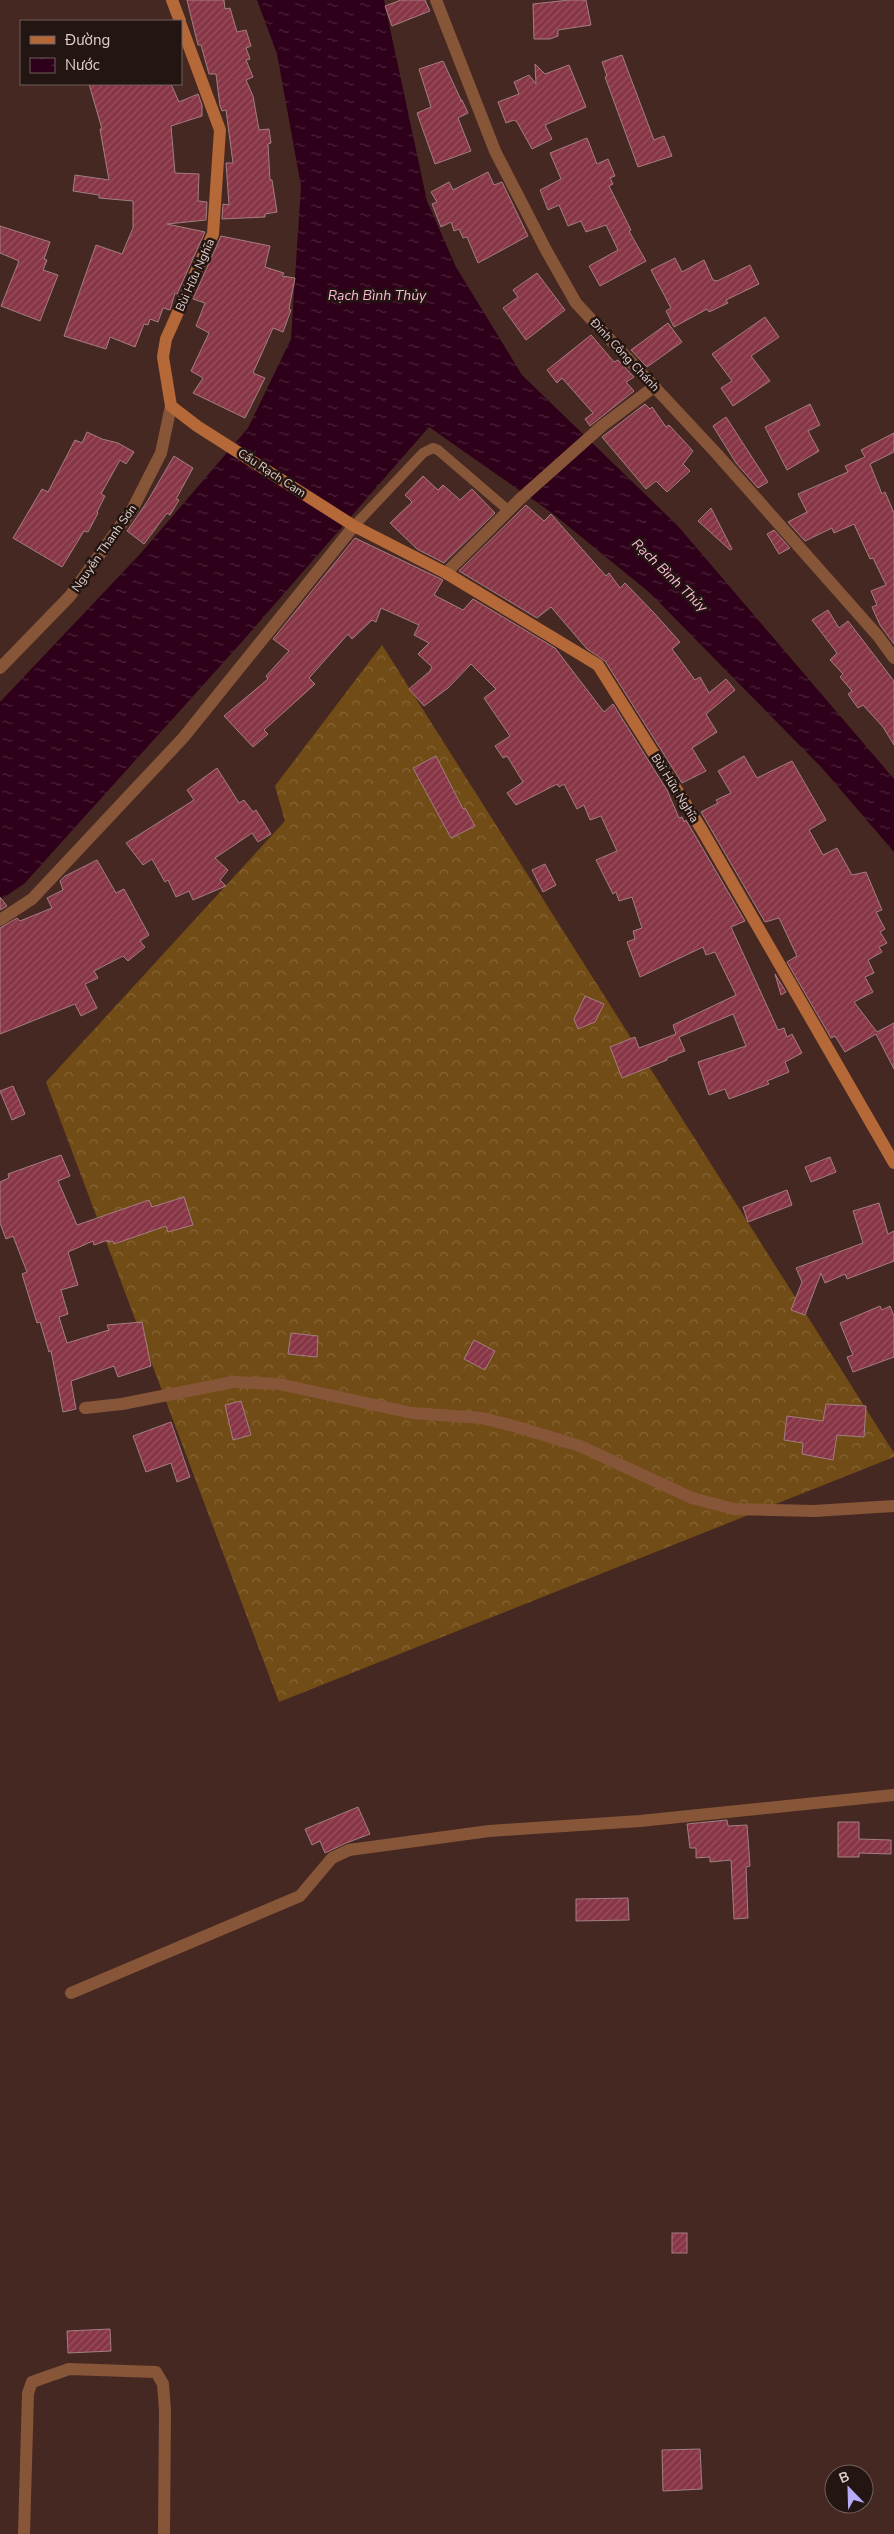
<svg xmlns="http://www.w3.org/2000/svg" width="894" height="2534" viewBox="0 0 894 2534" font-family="'Nunito Sans',sans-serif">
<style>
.forest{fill:url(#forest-crowns)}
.water{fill:url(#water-ripples)}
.building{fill:url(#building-hatch);stroke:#a37e82}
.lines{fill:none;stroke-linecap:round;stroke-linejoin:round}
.service{stroke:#875639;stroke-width:10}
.minor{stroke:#875639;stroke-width:12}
.tertiary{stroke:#875639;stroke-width:12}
.secondary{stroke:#b56838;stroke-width:12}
.labels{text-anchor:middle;stroke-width:5;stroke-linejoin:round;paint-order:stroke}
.street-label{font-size:12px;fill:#e2ceca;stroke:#231512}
.water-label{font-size:14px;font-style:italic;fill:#fdbad7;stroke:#231512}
</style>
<defs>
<pattern id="forest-crowns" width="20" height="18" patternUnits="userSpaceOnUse" patternTransform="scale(1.25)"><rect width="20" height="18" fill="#724c16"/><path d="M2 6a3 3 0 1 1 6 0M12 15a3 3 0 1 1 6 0" fill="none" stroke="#866537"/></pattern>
<pattern id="water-ripples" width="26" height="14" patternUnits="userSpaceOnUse" patternTransform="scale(1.25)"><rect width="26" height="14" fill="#2e0019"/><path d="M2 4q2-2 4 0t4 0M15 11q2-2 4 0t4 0" fill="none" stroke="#4c2439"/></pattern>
<pattern id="building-hatch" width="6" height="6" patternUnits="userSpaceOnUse" patternTransform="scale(1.25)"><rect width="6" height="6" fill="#883646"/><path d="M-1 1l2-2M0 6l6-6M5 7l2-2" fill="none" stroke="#98525f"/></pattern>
</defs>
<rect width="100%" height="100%" fill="#462822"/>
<path class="forest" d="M382 645 894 1453V1457L279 1702 46 1082 285 821 275 786Z"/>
<path class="water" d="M257 0H384L427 201 456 267 522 375 677 525 894 779V852L822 768 650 593 552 513 429 427 240 644 24 884 0 900V702L141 553 248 428 291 339 301 186 277 54Z"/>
<g class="building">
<path d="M187 0H224L225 9 230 8 237 32 246 30 251 46 246 48 250 59 246 60 253 77 246 80 253 96 259 130 269 129 271 143 268 144 270 180H272L277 212 265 214V217L222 219 223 204 229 205 226 163H233L226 110 222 111 220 106 216 74H209L201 45H198Z"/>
<path d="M401 0H425L430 11 392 26 385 6Z"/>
<path d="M569 0H586L591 25 558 30V36L550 39H534L533 4Z"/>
<path d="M622 55 654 140 664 136 672 156 638 167 605 77 607 76 602 62Z"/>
<path d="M443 61 461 100 460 101 462 100 468 113 458 118 471 151 435 164 417 113 431 107 419 69Z"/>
<path d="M535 64 545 74 569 65 586 107 545 125 552 139 532 149 517 122 514 120 506 123 498 102 519 94 514 82 529 75 536 84Z"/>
<path d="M89 84H171L179 102 198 94 202 105V116L171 126 175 173 199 174 198 201 207 202 206 220 167 224 205 232 177 294 175 293 170 310 163 308 158 322 150 319 148 325 144 324 135 347 110 337 106 349 64 336 96 245 122 254 133 228V201L99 198V195L73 191 75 175 109 180 100 129H102Z"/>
<path d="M587 138 597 164 608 159 615 176 610 178 613 184 609 186 631 230 629 231 646 261 600 286 589 266 618 250 606 225 586 232 581 221 568 226 559 205 548 210 540 190 561 179 550 153Z"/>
<path d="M488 172 494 185 502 182 528 236 478 263 467 237 463 238 459 229 454 231 451 222 441 227 432 204 437 202 431 192 449 182 453 190Z"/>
<path d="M0 226 50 242 44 259 47 260 43 270 58 275 40 321 1 306 19 261 0 253Z"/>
<path d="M221 236 270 246 265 267 284 273 282 276 295 278 289 309 291 310 283 332 273 328 253 373 265 378 245 418 193 393 203 378 191 371 209 333 196 326 205 303 193 299Z"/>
<path d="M675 258 682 272 704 260 713 280 717 281 750 265 759 284 726 300 728 303 709 312 707 309 674 327 666 311 671 308 651 270Z"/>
<path d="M537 273 565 310 526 340 503 308 518 297 513 290Z"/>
<path d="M765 317 779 337 751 356 770 381 733 406 721 388 732 381 712 354Z"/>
<path d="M668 323 682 342 647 367 631 350Z"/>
<path d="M591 335 614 362 618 360 634 377 626 382 634 391 590 426 585 419 593 413 562 378 557 383 547 370Z"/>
<path d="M645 404 650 409 652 407 666 427 669 425 693 451 683 464 690 471 667 492 656 481 646 489 602 437Z"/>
<path d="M810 404 820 425 808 431 819 451 787 470 765 427Z"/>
<path d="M726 417 768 482 758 488 736 463 713 426Z"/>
<path d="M87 432 102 439 118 443 134 452 126 464 120 460 101 494 105 496 97 512 98 513 88 532 84 531 62 567 13 538 42 489 48 492 75 440 82 443Z"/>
<path d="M894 433V452L870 464 882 494 885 492 894 513V644L880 625 872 607 877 605 871 591 886 585 873 558 870 559 854 524 834 533 832 528 805 541 788 522 807 512 798 494 848 472 845 466 865 457 861 450Z"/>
<path d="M174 456 193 468 176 499 179 500 170 515 167 513 144 544 127 531 147 502Z"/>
<path d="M423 476 438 490 443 485 460 500 472 489 495 513 444 563 417 549 390 523 412 502 405 495Z"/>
<path d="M526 505 544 521 551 514 606 576 609 573 620 588 625 583 655 614 680 642 672 649 695 680 700 677 709 693 726 679 735 690 706 714 717 732 692 748 706 771 682 783 605 661 587 649 551 607 537 618 459 571Z"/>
<path d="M711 508 732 549 730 550 698 521Z"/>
<path d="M774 530 790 548 779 554 767 534Z"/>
<path d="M355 538 443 580 434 595 463 610 473 599 555 648 604 712 613 704 667 790 679 818 682 817 684 822 686 820 745 921 731 927 778 1030 784 1028 787 1037 792 1034 802 1053 785 1062 789 1072 767 1081 769 1084 729 1099 725 1089 709 1095 698 1062 746 1046 733 1014 679 1037 685 1051 667 1058V1060L622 1078 610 1047 635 1037 639 1048 676 1034 673 1025 736 995 715 952 706 955 703 947 640 977 627 942 635 939 633 931 642 928 632 897 619 901 616 892 613 894 596 860 617 851 601 816 590 820 584 805 577 809 564 784 559 787 557 784 516 805 507 793 523 782 507 756 503 758 495 746 510 736 484 698 496 689 471 664 448 688 424 706 409 689 430 671 432 667 418 654 429 643 414 635 419 625 381 608 376 622 372 620 352 639 348 634 309 678 315 684 264 730 268 734 253 747 224 716 268 679 266 676 289 651 273 639Z"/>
<path d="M828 610 839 628 848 621 894 681V745L883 727 863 705 858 708 848 694 852 691 840 677 843 674 830 660 837 653 812 620Z"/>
<path d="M436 756 463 809 465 808 475 826 451 838 413 768Z"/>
<path d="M744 756 757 778 792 761 826 820 809 830 823 855 837 848 852 875 866 872 882 910 876 912 885 929 880 932 887 943 879 947 882 952 868 960 874 973 865 977 873 992 854 1002 877 1032 894 1023V1069L876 1034 845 1052 835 1036 831 1038 787 962 797 956 779 918 765 922 701 812 718 803 716 800 731 793 718 771Z"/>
<path d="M217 768 239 803 244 800 253 812 256 810 271 834 258 842 252 833 215 858 228 870 220 880 226 886 193 900 189 891 176 897 168 880 165 882 152 859 143 865 126 843 194 800 187 790Z"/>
<path d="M97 860 116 893 124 889 149 935 140 941 145 947 128 961 123 956 94 971 98 978 85 984 97 1008 81 1016 75 1004 0 1034V928L17 918 20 921 52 908 47 898 63 890 60 881 65 876Z"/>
<path d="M545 864 556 885 543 892 532 870Z"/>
<path d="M0 897 7 906 0 910Z"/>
<path d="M775 974 786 992 781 995Z"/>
<path d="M585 996 604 1004 595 1022 578 1029 574 1019Z"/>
<path d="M13 1086 25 1114 12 1120 0 1091Z"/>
<path d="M61 1155 70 1176 58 1181 77 1225 149 1200 152 1207 184 1197 193 1225 168 1232 166 1226 114 1244 113 1241 108 1242V1240L94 1245 93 1241 68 1252 78 1285 61 1290 68 1314 59 1317 67 1343 109 1330 107 1325 142 1322 151 1366 118 1377 114 1366 71 1381 76 1409 63 1412 51 1351 49 1352 40 1322 37 1323 22 1274 27 1272 13 1236 6 1239 0 1223V1182L9 1178 8 1174Z"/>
<path d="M830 1157 836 1172 811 1182 805 1167Z"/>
<path d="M787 1190 792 1205 748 1222 743 1207Z"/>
<path d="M879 1203 888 1234 894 1231V1261L847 1279 845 1274 825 1283 821 1273 805 1315 791 1310 802 1282 796 1268 863 1243 853 1211Z"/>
<path d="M880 1306 882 1310 890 1306 894 1316V1357L853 1372 847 1357 853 1355 840 1323Z"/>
<path d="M291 1333 318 1336 317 1357 288 1354Z"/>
<path d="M474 1340 495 1351 485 1370 464 1359Z"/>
<path d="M241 1401 251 1435 233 1440 225 1405Z"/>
<path d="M826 1404 866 1406 864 1437 837 1435 833 1460 802 1454 803 1443 784 1440 787 1416 823 1421Z"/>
<path d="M171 1422 190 1477 177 1482 171 1463 146 1472 133 1436Z"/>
<path d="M358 1807 370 1834 346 1843 325 1853 320 1841 312 1845 305 1829Z"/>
<path d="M727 1820 728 1826 747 1825 750 1866 746 1867 748 1918 734 1919 731 1860 710 1862V1857L696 1858V1848H690L687 1824Z"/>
<path d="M838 1822H859V1839L891 1840V1854L859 1853V1857H838Z"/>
<path d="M628 1898 629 1920 576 1921V1899Z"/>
<rect x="672" y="2233" width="15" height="20"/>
<path d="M110 2329 111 2351 68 2353 67 2331Z"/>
<path d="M700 2449 702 2489 663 2491 662 2450Z"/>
</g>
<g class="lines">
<path class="service" d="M354 526 423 453 433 448 438 450 508 510"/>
<g class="minor">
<path d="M446 573 520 499 602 426 655 386"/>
<path d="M0 668 70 596 133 508 161 453 171 406"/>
<path d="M0 920 32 899 183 738 354 526"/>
<path d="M85 1408 122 1404 233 1382 279 1384 412 1413 482 1418 514 1426 580 1446 692 1498 734 1509 814 1511 894 1506"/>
<path d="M71 1993 300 1896 332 1858 349 1850 489 1831 640 1821 894 1795"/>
<path d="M24 2534 28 2393 32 2382 69 2369 156 2372 163 2384 165 2410 164 2534"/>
</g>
<path class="tertiary" d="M436 0 495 151 546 250 576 303 717 454 878 636 894 658"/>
<g class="secondary">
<path d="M172 0 180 21"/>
<path d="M181 25 220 130 213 234 166 339 163 357 171 406 197 426 354 526 446 573 598 665 702 830 894 1163"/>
</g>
</g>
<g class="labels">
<g class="street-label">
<text transform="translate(195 275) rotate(-66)" y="4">Bùi Hữu Nghĩa</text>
<text transform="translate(625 355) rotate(47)" y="4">Đinh Công Chánh</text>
<text transform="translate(272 473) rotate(33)" y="4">Cầu Rạch Cam</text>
<text transform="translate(104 548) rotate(-55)" y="4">Nguyễn Thanh Sơn</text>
<text transform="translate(675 788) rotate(58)" y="4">Bùi Hữu Nghĩa</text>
</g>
<g class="water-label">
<text x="377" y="300">Rạch Bình Thủy</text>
<text transform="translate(670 575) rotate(44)" y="5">Rạch Bình Thủy</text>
</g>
</g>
<rect x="20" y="20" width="162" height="65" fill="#231512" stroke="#6f5f5c"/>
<rect x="30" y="36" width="25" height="8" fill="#b56838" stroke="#6f5f5c"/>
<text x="65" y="45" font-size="15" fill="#e2ceca">Đường</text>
<rect x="30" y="58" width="25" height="15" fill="url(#water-ripples)" stroke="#6f5f5c"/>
<text x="65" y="70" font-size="15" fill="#e2ceca">Nước</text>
<g transform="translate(849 2489) rotate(337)"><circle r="24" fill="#231512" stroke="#6f5f5c"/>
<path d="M0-4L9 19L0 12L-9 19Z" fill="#b8abf7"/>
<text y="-8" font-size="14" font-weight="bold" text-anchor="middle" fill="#e2ceca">B</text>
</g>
</svg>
